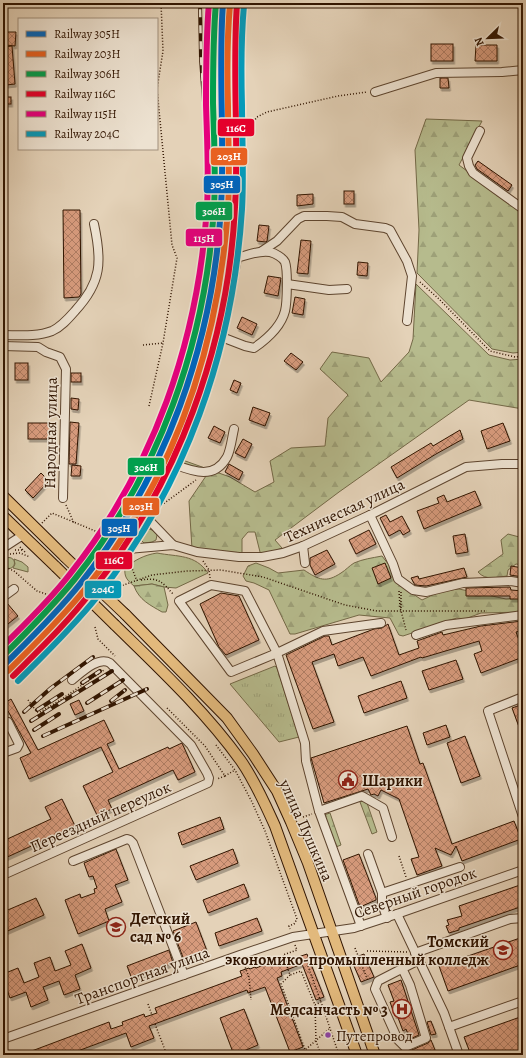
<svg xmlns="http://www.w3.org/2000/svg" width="526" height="1058" viewBox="0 0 526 1058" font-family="Alegreya,serif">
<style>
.green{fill:#b6bb8d;stroke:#736846}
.forest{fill:url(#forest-firs);stroke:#736846}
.park{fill:url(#park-tufts);stroke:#736846}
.building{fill:url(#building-cross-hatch);stroke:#301400;filter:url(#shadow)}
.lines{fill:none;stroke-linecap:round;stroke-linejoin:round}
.minor-casing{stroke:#5d442e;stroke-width:10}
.major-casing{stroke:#301400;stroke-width:12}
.path{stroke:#301400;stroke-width:1.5;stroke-dasharray:1 2;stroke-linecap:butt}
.minor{stroke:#ede2d1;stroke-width:8}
.major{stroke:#e2b97c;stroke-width:10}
.rail-casing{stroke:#301400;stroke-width:4}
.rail{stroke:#ede2d1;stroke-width:2.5;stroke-dasharray:8;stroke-linecap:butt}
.major-bridge-casing{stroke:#301400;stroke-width:12;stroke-linecap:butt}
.major-bridge{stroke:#e2b97c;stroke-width:10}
.rail-1-casing{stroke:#ede2d1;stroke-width:9}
.rail-2-casing{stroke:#ede2d1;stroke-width:9}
.rail-3-casing{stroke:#ede2d1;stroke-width:9}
.rail-4-casing{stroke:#ede2d1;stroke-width:9}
.rail-5-casing{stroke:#ede2d1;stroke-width:9}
.rail-6-casing{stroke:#ede2d1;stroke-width:9}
.rail-1{stroke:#0065bd;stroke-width:6}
.rail-2{stroke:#e86120;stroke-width:6}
.rail-3{stroke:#029f4d;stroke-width:6}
.rail-4{stroke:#e4002b;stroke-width:6}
.rail-5{stroke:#e5007d;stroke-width:6}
.rail-6{stroke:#059ab9;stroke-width:6}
.bus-dot{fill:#8e44ad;stroke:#ede2d1;stroke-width:1.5}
.labels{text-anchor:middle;stroke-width:3;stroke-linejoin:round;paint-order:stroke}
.bus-label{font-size:15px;fill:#301400;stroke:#ede2d1;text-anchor:start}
.street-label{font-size:16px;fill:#301400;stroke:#ede2d1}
.poi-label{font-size:16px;font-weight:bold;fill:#301400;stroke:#ede2d1;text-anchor:start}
.line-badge{stroke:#ede2d1;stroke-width:1.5}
.badge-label{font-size:11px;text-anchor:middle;font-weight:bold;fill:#fff}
</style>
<defs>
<pattern id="forest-firs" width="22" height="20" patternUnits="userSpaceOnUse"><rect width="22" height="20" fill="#b6bb8d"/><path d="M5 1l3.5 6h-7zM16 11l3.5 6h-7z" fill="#9da078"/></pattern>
<pattern id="park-tufts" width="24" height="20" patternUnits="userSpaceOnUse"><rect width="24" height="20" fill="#b6bb8d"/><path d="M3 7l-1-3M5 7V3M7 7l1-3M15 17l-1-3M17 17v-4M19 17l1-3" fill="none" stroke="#9da078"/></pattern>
<pattern id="building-cross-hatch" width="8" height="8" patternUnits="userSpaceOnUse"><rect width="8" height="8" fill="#d69a7b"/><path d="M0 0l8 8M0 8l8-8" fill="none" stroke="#ae7c62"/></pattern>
<filter id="shadow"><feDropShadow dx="1.5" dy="3" stdDeviation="0" flood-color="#0004"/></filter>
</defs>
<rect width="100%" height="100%" fill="#e4d2b8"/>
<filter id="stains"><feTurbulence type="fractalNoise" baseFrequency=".005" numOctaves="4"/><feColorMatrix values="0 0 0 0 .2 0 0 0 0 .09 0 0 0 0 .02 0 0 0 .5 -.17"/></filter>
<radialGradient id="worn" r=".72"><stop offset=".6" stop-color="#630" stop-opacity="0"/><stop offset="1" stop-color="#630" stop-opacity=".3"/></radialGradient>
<g class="green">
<path d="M228 99C236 114 238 131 239 148 237 187 238 228 233 267 225 326 201 382 176 435L203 355 214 307 219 278 225 207 226 105Z"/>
<path d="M146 528 152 530 157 535 156 540 152 542 144 543 139 538 140 533Z"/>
<path d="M157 553C178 557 195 554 208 573L176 588 164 587 152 584 134 586C127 580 124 577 125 568 135 560 144 555 157 553Z"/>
<path d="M14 559 22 562 28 567V572L13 568 15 564Z"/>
</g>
<g class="forest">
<path d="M426 119 482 121 459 165 523 213V352L513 353 492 349 417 273 419 230 415 150Z"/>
<path d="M416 284 489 355 510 360 523 359V409L469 400 339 492 275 540 282 548 261 556 255 532H248L242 539V553L192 549 189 501 206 476 172 466 177 458 230 477 255 492 274 482 270 461 291 448 325 446 328 418 348 395 320 369 332 352 369 358 381 382 409 352 413 339Z"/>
<path d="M508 534 523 538V565L516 564 508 570 507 576C496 577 486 581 478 572L503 554 501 540Z"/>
<path d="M382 556 410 592 422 600 441 591 459 589 506 599 523 598V612L481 613 465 619 457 618 439 623 418 631 403 636 399 635 390 618 359 615 295 634H290L269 590 254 583 246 581 243 576 248 566 256 563 269 568 278 573 304 570C319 580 326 583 341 573 346 570 349 566 354 563 363 559 372 558 382 556Z"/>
<circle cx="9" cy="563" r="5.5"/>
<path d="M152 584 164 587 168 605 166 612H162C150 605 139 600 134 586Z"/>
<path d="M366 800 377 832 372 834 360 802Z"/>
<path d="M330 813 341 845 336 847 324 815Z"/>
</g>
<path class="park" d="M275 666 277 668 299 737 279 742 230 684Z"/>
<g class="building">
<path d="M7 32H16L15 46 6 45Z"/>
<rect x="431" y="44" width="22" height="17"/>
<path d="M476 45H497V61H475Z"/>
<path d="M12 46 15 84 6 85 3 47Z"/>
<path d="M440 78H448L449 88H440Z"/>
<rect x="3" y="97" width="8" height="7"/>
<path d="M478 161 512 185 508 191 477 169 475 165Z"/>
<rect x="344" y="191" width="10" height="13"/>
<path d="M313 194V204L297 206V195Z"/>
<path d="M63 210H80L81 294 79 297 64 298Z"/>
<path d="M259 225 269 226 267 241 266 242 257 241Z"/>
<path d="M301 240 311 241 308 274 297 273Z"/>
<path d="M358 262 368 263 367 276 357 275Z"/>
<path d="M268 276 281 278 278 296 264 293Z"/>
<path d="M295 297 305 299 303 315 292 313Z"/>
<path d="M242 317 257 324 252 335 237 328Z"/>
<path d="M291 353 303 362 296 370 284 361Z"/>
<rect x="15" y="363" width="13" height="17"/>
<rect x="71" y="373" width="10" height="9"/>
<path d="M234 380 241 383 237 393 230 390Z"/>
<path d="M71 398 79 399 78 410 71 409Z"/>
<path d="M253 407 270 413 265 426 249 420Z"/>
<path d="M70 422 79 423 76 464H69Z"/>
<rect x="28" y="423" width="25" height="16"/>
<path d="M503 423 510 441 487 449 481 431Z"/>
<path d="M214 426 225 432 220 443 208 438Z"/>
<path d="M460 430 463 439 436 454 397 478 391 467 431 443 433 446Z"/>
<path d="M243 439 252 444 245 458 235 453Z"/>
<path d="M229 464 243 472 239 480 225 472Z"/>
<path d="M72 465 81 466 80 476H71Z"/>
<path d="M41 473 49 481 33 498 25 490Z"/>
<path d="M475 491 481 505 424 529 417 511 439 503 437 498 444 495 447 502Z"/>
<path d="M386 515 390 522 402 516 410 531 403 535 400 530 389 536 380 518Z"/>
<path d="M369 530 376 544 356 554 349 540Z"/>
<path d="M465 534 468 552 456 554 453 536Z"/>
<path d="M327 550 335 564 315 575 310 565V558Z"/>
<path d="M385 563 391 578 378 584 372 568Z"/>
<path d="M511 566 523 568V577L510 575Z"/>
<path d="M464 568 467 577 426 586 415 585 411 578 418 576 419 579Z"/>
<path d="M510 587 511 590 523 591V599H510V596H466V588Z"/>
<path d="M221 593 239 596 259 640 226 655 219 647 200 604Z"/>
<path d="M7 603 18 616 3 628V607Z"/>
<path d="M522 621 523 630 516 632 523 651V657L481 673 474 654 482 651 479 641 422 658 421 657 371 676 363 657 338 666 334 654 312 662 334 722 313 729 286 655 325 636H329L332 645 374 629 382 628 388 624 399 655 419 648 417 641 442 632 443 635 481 626Z"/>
<path d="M456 660 463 679 429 690 422 671Z"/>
<path d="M401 681 407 698 364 713 358 696Z"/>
<path d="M11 699 38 750 104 720 114 741 107 744 119 769 168 747 169 749 182 743 195 772 178 780 173 770 108 800 112 809 97 815 83 786 113 772 101 747 29 779 20 758 31 753 8 711 3 715V704Z"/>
<path d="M79 700 84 711 75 715 70 704Z"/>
<path d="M523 704V735H522L512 708Z"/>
<path d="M446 725 450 737 427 745 423 733Z"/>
<path d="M407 726 420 764 423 763 452 844 514 821 521 839 462 861 456 846 451 855 435 848 442 866 417 875 411 859 419 857 399 799 381 790 378 796 374 794 371 795 368 789 324 803 311 758Z"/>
<path d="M465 736 480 776 461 783 447 743Z"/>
<path d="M62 799 75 826 3 859V841L51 819 45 807Z"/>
<path d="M220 817 224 829 182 845 178 833Z"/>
<path d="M116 849 128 880 115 885 122 902 105 909 109 921 78 934 65 900 80 894 81 898 95 893 94 889 97 888 93 876 89 877 84 863Z"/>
<path d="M233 849 238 863 196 880 190 866Z"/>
<path d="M359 854 376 898V900L360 907 343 860Z"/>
<path d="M244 884 249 897 208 913 203 900Z"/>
<path d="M523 884V906L459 928V930L449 933 446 926 449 925 447 920 462 916 459 906Z"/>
<path d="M36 898 44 915 3 933V912Z"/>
<path d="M257 918 262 931 219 946 215 933Z"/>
<path d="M196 922 207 951 184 960 173 931Z"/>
<path d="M523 937V964L448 991 439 966Z"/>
<path d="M82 944 91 968 75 975 80 989 64 995 59 981 43 987 48 1000 31 1007 26 992 10 998 3 979V974L18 968 24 983 39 977 34 963 50 957 55 971 71 965 65 951Z"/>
<path d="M169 950 173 963 132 979 127 966Z"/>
<path d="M307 954 324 997 316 1000 302 964 281 972 282 976 277 978 303 1047 290 1052 265 987 248 993 247 990 149 1026 154 1038 131 1047 126 1033 67 1055H21L109 1022 111 1029 123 1025 122 1022 144 1014 145 1017 157 1013 155 1008 242 976 240 971 249 968 250 969 255 967 256 968 277 960 278 964Z"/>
<path d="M364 954 374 977 361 982 351 959Z"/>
<path d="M401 980 419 1035 410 1039 406 1029 403 1031 397 1015 395 1016 390 1002 394 1001 388 985Z"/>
<path d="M244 1009 258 1045 234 1055 220 1018Z"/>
<path d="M523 1016V1055H471L464 1037Z"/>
<path d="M431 1021 436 1034 431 1035 427 1022Z"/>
<path d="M431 1040 437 1055H396L403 1052H407L428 1043Z"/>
</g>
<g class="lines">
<g class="minor-casing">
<g id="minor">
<path d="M375 92 436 73 502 72 523 70"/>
<path d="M480 131 467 158 469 166 473 173 523 209"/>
<path d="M262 251 277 241 298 219 304 216H327L342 217 355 224 385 228 390 230 407 261 412 276 407 321"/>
<path d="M287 284 329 290 347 289"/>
<path d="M3 335C18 335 37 337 52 331 61 327 68 319 75 311 102 282 102 261 94 224"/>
<path d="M3 346 38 347 46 352 60 357 66 369 63 498"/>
<path d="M168 462C190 470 213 482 227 457 231 449 232 437 234 429"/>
<path d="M370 515 393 564 398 579 413 590 426 592 463 583 511 581 523 583"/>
<path d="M146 517 173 545"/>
<path d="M303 546 305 563"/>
<path d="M3 548 23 535"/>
<path d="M128 549 173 545 197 552 239 557H262L283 553 303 546 370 515 466 467 502 464H523"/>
<path d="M110 573 128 549 134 534 146 517 168 462 194 405 227 313 237 258C248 255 259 250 270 252 275 253 283 258 285 262 288 270 287 303 285 311 281 327 267 339 254 348L245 346 219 336"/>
<path d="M3 597 14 589"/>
<path d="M416 635 446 625 523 615"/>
<path d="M523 697 488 711 523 817"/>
<path d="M3 724 8 722 19 744 17 748 3 753"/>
<path d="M319 811 362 796 383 808 392 837"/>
<path d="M368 854 382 893"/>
<path d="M73 861 127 839 130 840 133 843 184 975"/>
<path d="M3 875 208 783 209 778 207 773 191 745 110 663C98 656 81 673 72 680"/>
<path d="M397 914 444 1013 459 1055"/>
<path d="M387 918 382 904V893L460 867"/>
<path d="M361 926 319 811 306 761 305 743 277 653 231 672 179 601 211 585 245 591 277 653 323 631 381 623"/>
<path d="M415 953 510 919 523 918"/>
<path d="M402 968 410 985 426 1038 405 1047 398 1040 375 989 378 981 419 960"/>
<path d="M449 1027 523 1001"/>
<path d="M3 1039 240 955 293 937 354 928 397 914 523 870"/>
</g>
</g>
<g class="major-casing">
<g id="major">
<path d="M3 496 65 557"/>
<path d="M3 516 56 567"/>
<path d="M125 614 227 718 253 754 277 791 291 822 308 863 375 1055"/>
<path d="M115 625C159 668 205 711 241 761 255 781 265 804 275 826L357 1055"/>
</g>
</g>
<g class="path">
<path d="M238 251 242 147 249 128 257 117 267 112 338 96 367 92"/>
<path d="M420 282 439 299 490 351 515 357 523 356"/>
<path d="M143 345 163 343"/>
<path d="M149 406 163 343 177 258 172 245 157 89 163 51 161 3"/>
<path d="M66 505 74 523"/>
<path d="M159 507 196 480"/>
<path d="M42 523 52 513 100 533 119 547"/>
<path d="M3 530 7 535"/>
<path d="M20 547 26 553"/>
<path d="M15 550H23"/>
<path d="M10 554 20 553 30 557"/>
<path d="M129 561 137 581"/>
<path d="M203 561 209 570 210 578"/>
<path d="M3 566 14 571 37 591 46 594 69 592"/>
<path d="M141 580C159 577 162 582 174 595"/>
<path d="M111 588 118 587 152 575 187 571 221 570 263 577 345 605 377 611H487"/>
<path d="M399 591 400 607 406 630"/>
<path d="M401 608V592"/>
<path d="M72 614 82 604"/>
<path d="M95 627 98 639 115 656"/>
<path d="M28 700 37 712H40L59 701 104 670"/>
<path d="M167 708 205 746 225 776 217 779"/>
<path d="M216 745 235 770 252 802 265 831 297 919 294 924 289 926 290 929"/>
<path d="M225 776 235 770"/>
<path d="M303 817 312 814"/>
<path d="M399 856 406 877"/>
<path d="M295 945 297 950 283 955 290 975 301 971 315 1005 321 1002 339 1055"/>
<path d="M355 948 368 981"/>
<path d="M367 951 407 952"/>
<path d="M243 962 249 977 251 1000"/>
<path d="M308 966 321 1002"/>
<path d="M290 975 281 984 307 1055"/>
<path d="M148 1004 152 1015"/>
<path d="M315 1005 316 1041 321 1055"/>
<path d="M155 1024 165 1050"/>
<path d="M292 1055 305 1050 329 1029"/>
</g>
<use href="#minor" class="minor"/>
<use href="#major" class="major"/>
<g class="rail-casing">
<g id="rail">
<path d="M3 645 55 598 90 555 108 531 126 498 139 470 174 387 189 343 197 300 202 269 208 207V161L201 58 200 3"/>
<path d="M82 683 100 671"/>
<path d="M111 701 125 690"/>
<path d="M87 703 123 680"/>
<path d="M37 710 62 694"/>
<path d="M24 712 51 688 93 657"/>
<path d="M31 721 112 671"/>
<path d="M34 730 59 714"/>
<path d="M43 736 147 689"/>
</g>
</g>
<use href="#rail" class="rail"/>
<g class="major-bridge-casing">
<g id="major-bridge">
<path d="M65 557 125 614"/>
<path d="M56 567 115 625"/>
</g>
</g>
<use href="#major-bridge" class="major-bridge"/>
<g class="rail-1-casing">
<path id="rail-1" d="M3 666C30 639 57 613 80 584 166 476 213 344 221 207 225 139 218 71 223 3"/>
</g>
<g class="rail-2-casing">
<path id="rail-2" d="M8 671C35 644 62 618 86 588 174 478 218 349 228 209 230 175 228 140 228 106 227 72 227 38 230 4"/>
</g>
<g class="rail-3-casing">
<path id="rail-3" d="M3 656C27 632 52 607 74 580 159 474 206 343 214 207 216 173 214 138 213 103 213 70 213 36 216 3"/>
</g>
<g class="rail-4-casing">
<path id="rail-4" d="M13 676C40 649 68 622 91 592 178 483 228 347 235 207 239 140 232 72 237 4"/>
</g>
<g class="rail-5-casing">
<path id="rail-5" d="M3 646C26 623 50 600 70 574 154 468 198 342 207 207 209 173 207 139 206 105 206 71 206 37 209 3"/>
</g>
<g class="rail-6-casing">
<path id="rail-6" d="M18 681C45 654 73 627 97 597 186 485 233 351 242 209 244 175 242 140 242 105 241 71 241 38 244 5"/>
</g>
<use href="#rail-1" class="rail-1"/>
<use href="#rail-2" class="rail-2"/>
<use href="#rail-3" class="rail-3"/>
<use href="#rail-4" class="rail-4"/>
<use href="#rail-5" class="rail-5"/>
<use href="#rail-6" class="rail-6"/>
</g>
<defs>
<g id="civic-ring" transform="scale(1)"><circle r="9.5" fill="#ede2d1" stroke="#8f2418" stroke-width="1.5"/><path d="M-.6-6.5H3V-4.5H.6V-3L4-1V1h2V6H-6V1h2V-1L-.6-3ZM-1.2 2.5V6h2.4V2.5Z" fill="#8f2418"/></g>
<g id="school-ring" transform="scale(1)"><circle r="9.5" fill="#ede2d1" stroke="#8f2418" stroke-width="1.5"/><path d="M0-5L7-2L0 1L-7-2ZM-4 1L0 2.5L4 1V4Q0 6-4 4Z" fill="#8f2418"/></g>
<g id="university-ring" transform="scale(1)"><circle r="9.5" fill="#ede2d1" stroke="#8f2418" stroke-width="1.5"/><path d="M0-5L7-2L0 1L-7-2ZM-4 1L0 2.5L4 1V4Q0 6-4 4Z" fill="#8f2418"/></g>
<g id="hospital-ring" transform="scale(1)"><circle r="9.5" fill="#ede2d1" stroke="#8f2418" stroke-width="1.5"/><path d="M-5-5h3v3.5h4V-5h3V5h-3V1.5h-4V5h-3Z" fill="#8f2418"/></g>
</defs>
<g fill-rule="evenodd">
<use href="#civic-ring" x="348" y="780"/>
<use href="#school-ring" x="116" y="927"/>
<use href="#university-ring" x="503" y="950"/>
<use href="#hospital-ring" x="402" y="1009"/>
</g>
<circle class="bus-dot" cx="328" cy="1035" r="3.5"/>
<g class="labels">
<g class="bus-label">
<text x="336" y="1041">Путепровод</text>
</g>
<g class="street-label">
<text transform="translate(50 433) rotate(-89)" y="6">Народная улица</text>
<text transform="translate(344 510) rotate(-25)" y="6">Техническая улица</text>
<text transform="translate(100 816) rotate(-24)" y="6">Переездный переулок</text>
<text transform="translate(307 830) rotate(66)" y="6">улица Пушкина</text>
<text transform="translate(415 892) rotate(-19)" y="6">Северный городок</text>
<text transform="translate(142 975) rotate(-20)" y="6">Транспортная улица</text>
</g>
<g class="poi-label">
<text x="362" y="786">Шарики</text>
<text x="130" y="924">Детский<tspan x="130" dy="18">сад № 6</tspan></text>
<text x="489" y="947" text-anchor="end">Томский<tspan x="489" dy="18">экономико-промышленный колледж</tspan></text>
<text x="388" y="1015" text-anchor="end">Медсанчасть № 3</text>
</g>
</g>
<g class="line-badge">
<rect x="217" y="118" width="38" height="19" rx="4" fill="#e4002b"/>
<rect x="210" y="147" width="38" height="19" rx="4" fill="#e86120"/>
<rect x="203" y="175" width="38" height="19" rx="4" fill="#0065bd"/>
<rect x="195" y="201" width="38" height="20" rx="4" fill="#029f4d"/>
<rect x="185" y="228" width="38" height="19" rx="4" fill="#e5007d"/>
<rect x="127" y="457" width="38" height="19" rx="4" fill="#029f4d"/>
<rect x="122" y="497" width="38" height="19" rx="4" fill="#e86120"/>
<rect x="101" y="518" width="37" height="19" rx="4" fill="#0065bd"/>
<rect x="95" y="551" width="38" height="19" rx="4" fill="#e4002b"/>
<rect x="84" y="580" width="38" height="19" rx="4" fill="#059ab9"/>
</g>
<g class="badge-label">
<text x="236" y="132">116С</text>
<text x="229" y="160">203Н</text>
<text x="222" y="188">305Н</text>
<text x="214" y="215">306Н</text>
<text x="204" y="242">115Н</text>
<text x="146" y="471">306Н</text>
<text x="141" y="510">203Н</text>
<text x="119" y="532">305Н</text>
<text x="114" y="564">116С</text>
<text x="103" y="593">204С</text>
</g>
<rect width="526" height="1058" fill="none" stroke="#e4d2b8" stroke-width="16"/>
<rect x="4" y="4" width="518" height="1050" fill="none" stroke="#301400" stroke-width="2"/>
<rect x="8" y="8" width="510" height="1042" fill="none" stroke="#301400"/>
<rect x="18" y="18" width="140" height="132" fill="#ede2d1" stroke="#a1907d"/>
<rect x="26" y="31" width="20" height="6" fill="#0065bd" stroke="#a1907d"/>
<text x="54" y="38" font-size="12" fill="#301400">Railway 305Н</text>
<rect x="26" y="51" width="20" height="6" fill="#e86120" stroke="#a1907d"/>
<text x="54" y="58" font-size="12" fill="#301400">Railway 203Н</text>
<rect x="26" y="71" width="20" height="6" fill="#029f4d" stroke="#a1907d"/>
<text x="54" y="78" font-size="12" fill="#301400">Railway 306Н</text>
<rect x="26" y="91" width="20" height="6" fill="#e4002b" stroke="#a1907d"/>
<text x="54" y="98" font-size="12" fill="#301400">Railway 116С</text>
<rect x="26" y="111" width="20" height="6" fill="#e5007d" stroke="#a1907d"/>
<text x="54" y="118" font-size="12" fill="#301400">Railway 115Н</text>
<rect x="26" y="131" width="20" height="6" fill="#059ab9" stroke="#a1907d"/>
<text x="54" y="138" font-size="12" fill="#301400">Railway 204С</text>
<g transform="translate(488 38) rotate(247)" stroke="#ede2d1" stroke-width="3" paint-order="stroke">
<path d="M0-3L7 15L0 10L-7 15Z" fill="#301400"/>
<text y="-6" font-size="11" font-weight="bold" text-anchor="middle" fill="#301400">N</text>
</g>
<rect width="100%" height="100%" filter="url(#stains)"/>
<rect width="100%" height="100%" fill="url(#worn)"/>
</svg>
